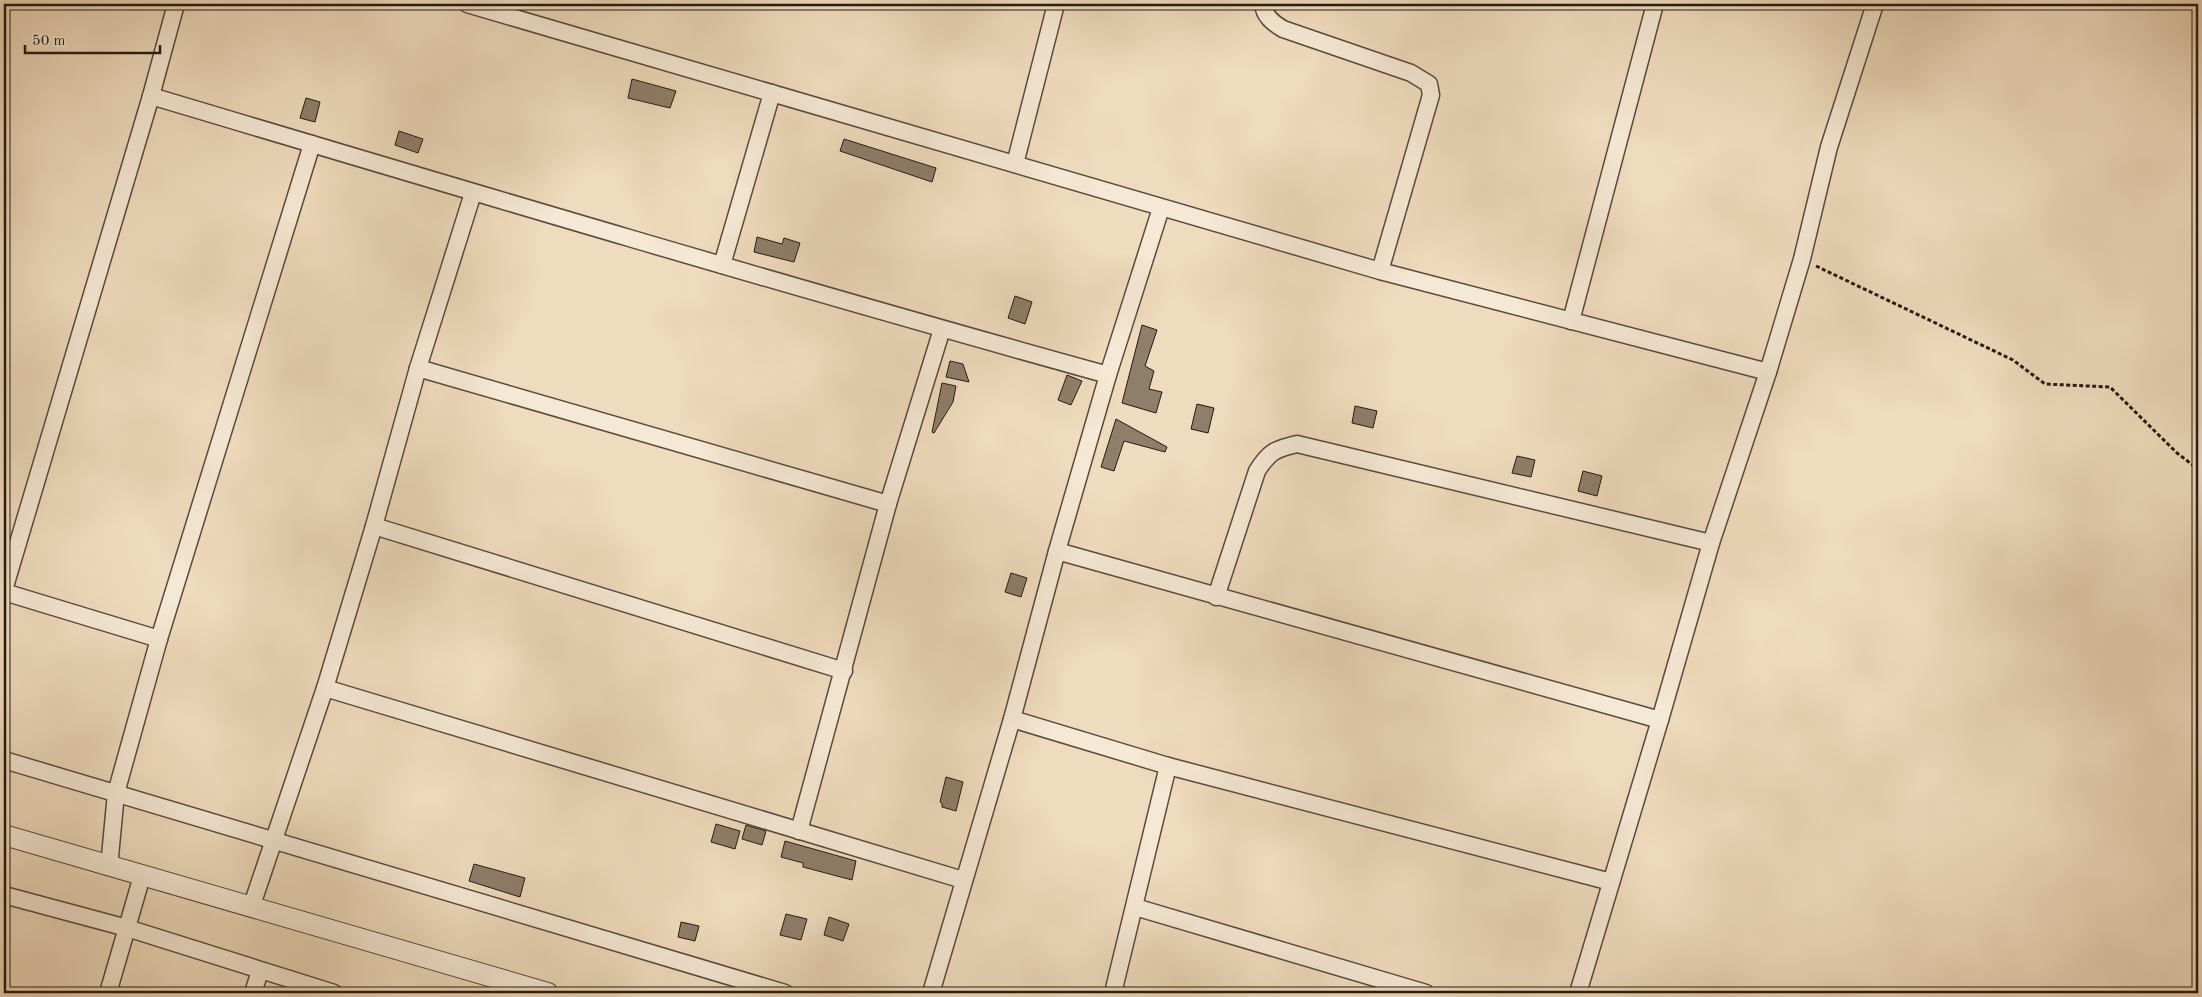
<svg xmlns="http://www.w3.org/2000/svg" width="2202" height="997" viewBox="0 0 2202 997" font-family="'Old Standard TT',serif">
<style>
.building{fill:#8f7e6a;stroke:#271a11}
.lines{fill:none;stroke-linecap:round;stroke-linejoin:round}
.minor-casing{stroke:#594a3c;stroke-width:19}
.tertiary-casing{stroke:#594a3c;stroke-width:22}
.path{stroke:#271a11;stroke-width:3;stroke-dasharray:4 2.5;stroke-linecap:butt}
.minor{stroke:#f5e8d4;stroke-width:16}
.tertiary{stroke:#f5e8d4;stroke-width:20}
</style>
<rect width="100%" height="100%" fill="#efdbbd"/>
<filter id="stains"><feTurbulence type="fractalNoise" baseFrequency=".004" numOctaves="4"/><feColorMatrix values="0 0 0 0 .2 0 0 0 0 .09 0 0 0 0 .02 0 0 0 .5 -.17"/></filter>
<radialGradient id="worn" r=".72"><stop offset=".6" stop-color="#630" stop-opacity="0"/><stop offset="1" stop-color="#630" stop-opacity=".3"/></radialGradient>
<g class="building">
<path d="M632 79 676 91 670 108 628 98Z"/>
<path d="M306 98 320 102 315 122 300 118Z"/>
<path d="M399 131 423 139 418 153 395 145Z"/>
<path d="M844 139 936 168 932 182 840 151Z"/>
<path d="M757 237 782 244 784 238 800 243 794 262 754 252Z"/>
<path d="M1015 296 1032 302 1025 324 1008 318Z"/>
<path d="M1142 325 1157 330 1145 366 1154 371 1149 389 1162 392 1156 413 1122 403Z"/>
<path d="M950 361 963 364 969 382 946 377Z"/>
<path d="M1067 375 1082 381 1071 405 1058 400Z"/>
<path d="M942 383 956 386 953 402 934 433 932 432Z"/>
<path d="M1197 404 1214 408 1208 433 1191 429Z"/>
<path d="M1355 406 1377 411 1373 428 1352 423Z"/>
<path d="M1116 419 1167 447 1165 452 1124 441 1114 471 1101 467Z"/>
<path d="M1517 456 1535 460 1531 477 1512 473Z"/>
<path d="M1583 471 1602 476 1597 496 1578 491Z"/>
<path d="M1011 573 1027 578 1021 597 1005 592Z"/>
<path d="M946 777 963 782 956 811 942 807V803L940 802Z"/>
<path d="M716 824 740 831 735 849 711 842Z"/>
<path d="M746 825 766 831 762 845 742 839Z"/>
<path d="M785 841 856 861 852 880 803 867V863L781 857Z"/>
<path d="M474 864 525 878 520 897 469 881Z"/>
<path d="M786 914 807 919 801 940 780 935Z"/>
<path d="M829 917 849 924 843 941 824 935Z"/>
<path d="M681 922 699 926 695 941 678 937Z"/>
</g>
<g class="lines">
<g class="minor-casing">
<g id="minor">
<path d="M467 4 1380 271 1768 372"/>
<path d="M1263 4C1264 16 1273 23 1283 29L1411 73 1429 84 1431 95 1380 271"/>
<path d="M151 96C469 191 787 286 1108 375"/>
<path d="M1015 164 1056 4"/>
<path d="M722 265 772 93"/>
<path d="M1571 321 1655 4"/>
<path d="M418 368 888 504"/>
<path d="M374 526 844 671"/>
<path d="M1057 551 1660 720"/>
<path d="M4 590 151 96 176 4"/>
<path d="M4 592 159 639 312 144"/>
<path d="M1216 597 1257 471C1269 452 1275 449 1297 444L1711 543"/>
<path d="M325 688 963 880"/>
<path d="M1012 719 1168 766 1611 882"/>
<path d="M4 760 785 993"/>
<path d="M799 831 888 504 942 329"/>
<path d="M109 867 116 793 159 639"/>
<path d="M4 895 127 928 334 993"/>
<path d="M1135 907 1426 993"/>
<path d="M251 908 325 688 374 526 418 368 473 193"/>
<path d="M108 993 142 876"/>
<path d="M253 993 260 971"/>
<path d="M931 993 1012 719 1057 551 1108 375 1161 208"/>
<path d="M1113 993 1168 766"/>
<path d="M1578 993 1660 720 1711 543 1768 372 1802 259 1829 147 1875 4"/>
</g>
</g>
<g class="tertiary-casing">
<path id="tertiary" d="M4 835 548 993"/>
</g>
<path class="path" d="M1816 266 2013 360 2045 384 2110 387 2177 453 2198 469"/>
<use href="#minor" class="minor"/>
<use href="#tertiary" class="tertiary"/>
</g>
<rect width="2202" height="997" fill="none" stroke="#efdbbd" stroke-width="20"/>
<rect x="5" y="5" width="2192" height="987" fill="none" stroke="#271a11" stroke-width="2.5"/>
<rect x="10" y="10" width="2182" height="977" fill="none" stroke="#271a11"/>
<path d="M25 45v8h135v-8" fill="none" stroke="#271a11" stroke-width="2.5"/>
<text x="32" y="45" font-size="15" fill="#271a11" stroke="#f5e8d4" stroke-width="4" paint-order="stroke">50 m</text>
<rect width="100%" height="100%" filter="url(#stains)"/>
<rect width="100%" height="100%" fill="url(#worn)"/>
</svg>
